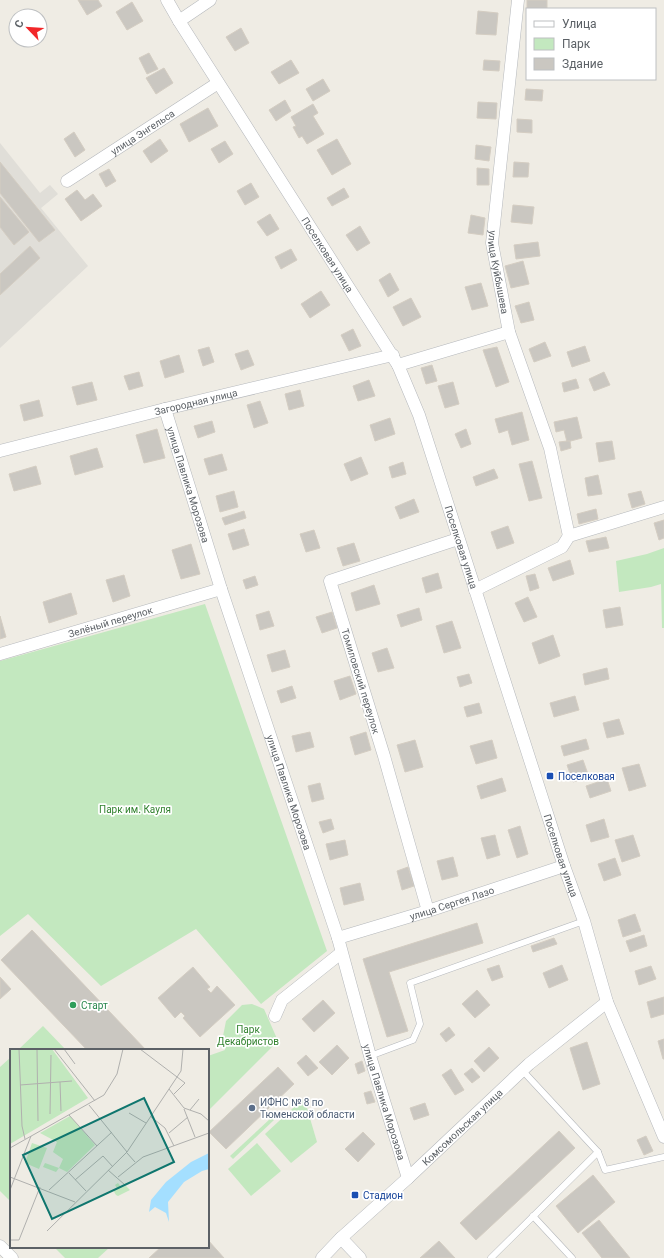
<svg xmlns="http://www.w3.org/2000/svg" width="664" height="1258" viewBox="0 0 664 1258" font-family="Roboto,sans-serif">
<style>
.industrial{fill:#e0ded8}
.green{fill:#c3e8bf}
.building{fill:#cac7c1;stroke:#d4cdc2}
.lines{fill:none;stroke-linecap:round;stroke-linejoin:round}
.lane-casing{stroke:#b5b8bc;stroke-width:7}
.street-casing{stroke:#b5b8bc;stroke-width:13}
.lane{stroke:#fff;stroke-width:6}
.street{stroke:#fff;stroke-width:12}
.transit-dot{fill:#1a4fb4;stroke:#fff;stroke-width:1.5}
.leisure-dot{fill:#2e9e5b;stroke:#fff;stroke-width:1.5}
.service-dot{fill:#5c6f8a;stroke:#fff;stroke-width:1.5}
.labels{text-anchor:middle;stroke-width:3.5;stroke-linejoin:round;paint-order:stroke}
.street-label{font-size:10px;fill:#5c6166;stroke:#fff}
.transit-label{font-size:10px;fill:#164399;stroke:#fff;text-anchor:start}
.park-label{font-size:10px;fill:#32822f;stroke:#fff}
.leisure-label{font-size:10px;fill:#27864d;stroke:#fff;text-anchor:start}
.service-label{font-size:10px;fill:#4e5e75;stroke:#fff;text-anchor:start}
.inset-road{fill:none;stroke:#b0b0ae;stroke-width:1}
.view{fill:#0f766e;fill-opacity:0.15;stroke:#0f766e;stroke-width:2}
.inset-edge{fill:none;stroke:#5c6166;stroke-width:2}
</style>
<rect width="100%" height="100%" fill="#efece4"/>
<path class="industrial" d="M0 143 40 193 50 185 58 194 41 208 88 266 0 348Z"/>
<g class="green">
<path d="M664 548V628H662L661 584 651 587 619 592 616 561 647 554Z"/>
<path d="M205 604 327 951 261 1004 196 929 101 986 28 914 0 936V661Z"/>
<path d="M252 1004 264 1009 278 1041 208 1111V1056L225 1050 223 1036 226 1021 242 1005Z"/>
<path d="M43 1026 66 1050H18Z"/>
<path d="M11 1057V1202L0 1191V1067Z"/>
<path d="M304 1098 317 1142 291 1163 265 1134Z"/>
<path d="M271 1118 274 1120 233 1159 230 1156Z"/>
<path d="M257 1143 281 1171 251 1196 228 1169Z"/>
<path d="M54 1247H110L98 1258H65Z"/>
</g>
<g class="building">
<path d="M78 0H98L102 6 87 15Z"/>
<path d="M527 0H547V9H527V15Z"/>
<path d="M132 2 143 21 127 30 116 12Z"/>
<path d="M478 11 498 13 496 35 476 34Z"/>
<path d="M241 28 249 43 235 51 226 37Z"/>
<path d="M149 53 158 69 147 74 139 58Z"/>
<path d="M291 60 299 73 279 84 271 72Z"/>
<path d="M484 60 500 61 499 71 483 70Z"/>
<path d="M164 68 173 83 156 94 146 78Z"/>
<path d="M323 79 330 91 313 101 306 89Z"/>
<path d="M526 89 543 90 542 101 525 100Z"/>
<path d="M285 100 291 111 276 121 269 110Z"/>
<path d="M478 102 497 103 496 119 477 118Z"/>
<path d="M313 104 318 113 313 116 324 134 307 144 302 136 299 138 293 127 296 126 291 117Z"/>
<path d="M208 108 218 126 189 142 180 124Z"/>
<path d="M517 119 532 120V133L517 132Z"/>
<path d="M74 132 85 150 75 157 64 139Z"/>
<path d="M160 139 168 151 151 163 143 151Z"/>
<path d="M337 139 351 164 332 175 317 150Z"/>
<path d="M225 141 233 154 219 163 211 149Z"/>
<path d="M476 145 491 147 489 161 475 159Z"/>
<path d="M0 162 55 230 39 242 0 193Z"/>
<path d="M514 162 529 163 528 177H513Z"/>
<path d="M477 168 489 169V185H477Z"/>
<path d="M109 169 116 181 106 187 99 174Z"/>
<path d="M251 183 259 197 245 205 237 191Z"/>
<path d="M344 188 349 197 332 206 327 198Z"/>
<path d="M77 190 85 200 93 194 102 206 81 221 65 199Z"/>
<path d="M0 197 29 232 14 245 0 227Z"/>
<path d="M513 205 534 207 532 224 511 222Z"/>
<path d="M270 214 279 229 267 236 257 222Z"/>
<path d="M471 215 485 218 483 235 468 233Z"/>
<path d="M360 226 370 243 357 251 346 235Z"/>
<path d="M538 242 540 256 516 259 514 245Z"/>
<path d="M30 246 40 258 0 295V274Z"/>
<path d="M291 249 297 260 281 269 275 257Z"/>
<path d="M523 261 529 284 511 288 505 266Z"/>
<path d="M390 273 399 290 388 297 379 280Z"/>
<path d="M481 283 488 306 472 310 465 287Z"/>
<path d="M321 291 330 305 310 318 301 304Z"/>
<path d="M411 298 421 317 403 326 393 307Z"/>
<path d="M529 302 534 320 521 323 515 306Z"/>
<path d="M353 329 361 346 349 351 341 335Z"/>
<path d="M545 342 551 356 534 362 529 349Z"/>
<path d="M585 346 590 361 572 367 567 352Z"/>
<path d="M209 347 214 362 203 366 198 350Z"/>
<path d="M497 347 509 382 496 387 483 350Z"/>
<path d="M248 350 254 365 241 370 235 354Z"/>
<path d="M179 355 184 372 165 378 160 361Z"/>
<path d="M432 365 437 381 426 384 421 368Z"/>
<path d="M139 372 143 386 129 390 124 376Z"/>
<path d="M604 372 610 385 594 391 589 379Z"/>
<path d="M576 379 579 388 564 392 562 383Z"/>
<path d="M369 380 375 396 358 401 353 386Z"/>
<path d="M92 382 97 400 77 405 72 387Z"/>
<path d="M453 382 459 404 445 408 438 386Z"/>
<path d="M300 390 304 406 289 410 285 394Z"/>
<path d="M39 400 43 416 24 421 20 405Z"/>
<path d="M260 401 268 423 254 428 247 405Z"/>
<path d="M522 412 529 440 512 445 508 430 499 433 495 419Z"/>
<path d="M577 417 582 438 567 442 564 430 556 432 554 422Z"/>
<path d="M390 418 395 434 375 441 370 425Z"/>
<path d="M212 421 215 432 198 438 194 426Z"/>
<path d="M157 429 165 458 144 463 136 435Z"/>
<path d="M466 429 471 444 461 448 455 434Z"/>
<path d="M567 441H570L571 448 561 451 559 442Z"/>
<path d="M612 441 615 459 599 462 596 443Z"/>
<path d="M97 448 103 467 75 475 70 456Z"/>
<path d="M222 454 227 470 209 475 204 459Z"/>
<path d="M361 457 368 474 351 481 344 464Z"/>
<path d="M532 461 542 498 529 501 519 464Z"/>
<path d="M403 462 406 474 392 478 389 467Z"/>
<path d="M36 466 41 484 14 491 9 474Z"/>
<path d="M494 469 498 478 476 486 473 477Z"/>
<path d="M598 475 602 494 588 496 585 478Z"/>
<path d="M234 491 238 507 220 512 216 496Z"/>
<path d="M641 491 645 504 632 508 628 494Z"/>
<path d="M414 499 419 512 400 519 395 507Z"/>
<path d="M596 509 598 519 579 524 577 514Z"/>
<path d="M244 511 246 518 225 525 222 518Z"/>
<path d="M664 520V538L659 540 654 523Z"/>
<path d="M508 526 514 543 497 549 491 532Z"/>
<path d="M244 529 249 545 233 550 228 534Z"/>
<path d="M314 530 320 548 306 552 300 534Z"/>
<path d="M606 537 609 548 589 552 586 541Z"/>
<path d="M354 543 360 561 343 566 337 548Z"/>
<path d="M191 544 200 574 181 579 172 550Z"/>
<path d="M570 560 574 574 553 581 548 568Z"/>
<path d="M438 573 442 588 426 593 422 578Z"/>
<path d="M535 574 539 588 530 591 526 576Z"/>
<path d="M124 575 130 596 113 602 106 580Z"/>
<path d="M255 576 258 585 246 589 243 580Z"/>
<path d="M374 585 380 604 356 611 351 593Z"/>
<path d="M71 593 77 614 49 623 43 602Z"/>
<path d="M528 597 537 617 524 622 515 603Z"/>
<path d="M620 607 623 625 606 628 603 610Z"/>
<path d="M419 608 422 620 401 627 397 615Z"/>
<path d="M269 611 274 626 260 630 256 615Z"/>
<path d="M332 612 337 628 322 633 316 617Z"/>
<path d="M0 616 6 637 0 639Z"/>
<path d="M452 621 461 648 444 653 436 626Z"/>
<path d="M553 635 560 656 539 664 532 643Z"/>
<path d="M387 648 394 668 378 672 372 653Z"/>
<path d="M285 650 290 667 272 672 267 655Z"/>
<path d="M607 668 609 679 585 685 583 674Z"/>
<path d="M469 674 472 683 460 687 457 677Z"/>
<path d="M350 676 356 694 340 700 334 681Z"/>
<path d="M292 686 296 698 281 703 277 691Z"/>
<path d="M575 696 579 710 554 717 550 703Z"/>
<path d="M479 703 482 713 467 717 464 707Z"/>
<path d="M619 719 624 734 607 738 603 723Z"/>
<path d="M310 732 314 747 296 752 292 736Z"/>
<path d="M366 732 371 750 355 755 350 737Z"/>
<path d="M586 739 589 749 564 756 561 746Z"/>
<path d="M415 740 423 767 405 772 397 745Z"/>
<path d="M492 740 497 758 476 764 470 746Z"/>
<path d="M583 760 589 777 573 782 567 765Z"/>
<path d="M639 764 646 786 629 791 622 768Z"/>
<path d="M502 778 506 791 481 799 477 786Z"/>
<path d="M607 779 611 791 590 798 586 786Z"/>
<path d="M320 783 324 799 312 802 308 786Z"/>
<path d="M331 819 334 829 323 833 319 822Z"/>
<path d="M604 819 609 837 591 842 586 825Z"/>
<path d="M520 826 528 854 517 858 508 830Z"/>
<path d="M495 835 500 855 487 859 481 838Z"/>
<path d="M633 835 640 856 622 862 615 840Z"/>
<path d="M345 840 348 855 330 860 326 844Z"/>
<path d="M453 857 458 876 442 880 437 861Z"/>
<path d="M615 858 621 875 604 881 598 864Z"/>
<path d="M408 867 414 886 402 890 397 871Z"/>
<path d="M360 883 364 900 344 905 340 888Z"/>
<path d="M635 914 641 931 623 937 618 920Z"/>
<path d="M477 923 483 943 389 972 408 1031 387 1037 363 959Z"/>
<path d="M32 930 146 1050H87L1 960Z"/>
<path d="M644 935 647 946 630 952 626 941Z"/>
<path d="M554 938 557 944 533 952 531 946Z"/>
<path d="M499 965 503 977 492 981 487 969Z"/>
<path d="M562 965 568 980 549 988 543 973Z"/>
<path d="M651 966 656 979 639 985 635 971Z"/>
<path d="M193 967 210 987 207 989 211 993 217 986 235 1005 200 1037 183 1018 185 1016 181 1012 175 1018 158 998Z"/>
<path d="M0 977 11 989 0 999Z"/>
<path d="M477 990 490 1005 475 1018 462 1004Z"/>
<path d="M664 997V1014L651 1018 647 1002Z"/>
<path d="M323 1000 335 1013 314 1032 302 1019Z"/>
<path d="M449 1027 455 1035 446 1042 440 1034Z"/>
<path d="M664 1039V1059H663L658 1041Z"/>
<path d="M587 1042 600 1084 583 1090 570 1048Z"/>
<path d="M337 1045 349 1058 332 1075 319 1062Z"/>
<path d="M489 1047 499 1058 484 1072 474 1061Z"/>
<path d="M306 1055 318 1068 308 1076 297 1063Z"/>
<path d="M362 1061 365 1071 358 1074 355 1064Z"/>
<path d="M278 1067 294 1084 226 1149 209 1132Z"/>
<path d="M472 1068 480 1077 472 1083 464 1074Z"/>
<path d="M451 1069 464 1090 455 1095 442 1075Z"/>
<path d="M371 1091 375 1102 367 1104 364 1093Z"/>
<path d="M425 1103 429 1115 414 1120 410 1108Z"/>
<path d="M559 1131 575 1148 476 1240 460 1223Z"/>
<path d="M363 1132 375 1144 358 1162 345 1149Z"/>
<path d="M646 1136 653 1151 644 1155 637 1140Z"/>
<path d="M593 1175 615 1202 578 1233 556 1206Z"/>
<path d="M599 1220 630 1258H602L582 1233Z"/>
<path d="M208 1240 224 1258H149L161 1247H208Z"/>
<path d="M439 1241 455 1258H420Z"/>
</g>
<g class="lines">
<g class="lane-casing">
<g id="lane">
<path d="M370 1056 413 1040 420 1024 410 983 584 921"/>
<path d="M598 1152 605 1170 664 1157"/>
<path d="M533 1216 572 1258"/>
<path d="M491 1258 598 1152 522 1070"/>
</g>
</g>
<g class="street-casing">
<g id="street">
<path id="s1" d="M167 0 179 21 398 365 419 415 564 866 584 921 607 1002 664 1137"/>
<path id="s2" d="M518 0 492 243 509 332 550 448 569 536"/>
<path d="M179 21 210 0"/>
<path id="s3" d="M67 181 218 83"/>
<path d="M398 365 509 332"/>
<path id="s4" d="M165 409 221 589 338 938 370 1056 408 1178"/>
<path id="s5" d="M0 451 165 409 393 355"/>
<path d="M475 590 562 547 569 536 664 507"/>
<path id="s6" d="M0 654 221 589"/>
<path d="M428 911 384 756 330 581 458 539"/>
<path id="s7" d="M338 938 428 911 564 866"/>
<path d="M275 1016 282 1000 341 953"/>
<path d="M341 1238 360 1258"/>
<path d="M0 1246 12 1258"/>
<path id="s8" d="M322 1258 341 1238 408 1178 529 1064 607 1002"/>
</g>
</g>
<use href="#lane" class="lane"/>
<use href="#street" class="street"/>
</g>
<g class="transit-dot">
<rect x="546" y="772" width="8" height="8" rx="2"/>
<rect x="351" y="1191" width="8" height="8" rx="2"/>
</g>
<circle class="leisure-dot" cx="73" cy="1005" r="4"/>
<circle class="service-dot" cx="252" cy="1108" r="4"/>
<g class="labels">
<g class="street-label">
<text dy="4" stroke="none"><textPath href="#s3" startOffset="90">улица Энгельса</textPath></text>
<text dy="4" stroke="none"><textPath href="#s1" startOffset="301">Поселковая улица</textPath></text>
<text dy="4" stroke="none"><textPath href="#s2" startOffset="274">улица Куйбышева</textPath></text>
<text dy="4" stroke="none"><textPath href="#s5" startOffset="202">Загородная улица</textPath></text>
<text dy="4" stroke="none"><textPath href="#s4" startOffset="79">улица Павлика Морозова</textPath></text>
<text dy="4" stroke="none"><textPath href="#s1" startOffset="625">Поселковая улица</textPath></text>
<text dy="4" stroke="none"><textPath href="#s6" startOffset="115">Зелёный переулок</textPath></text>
<text transform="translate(361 681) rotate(73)" y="4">Томиловский переулок</text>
<text dy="4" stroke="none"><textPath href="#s4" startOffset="403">улица Павлика Морозова</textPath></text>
<text dy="4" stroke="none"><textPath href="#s1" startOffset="949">Поселковая улица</textPath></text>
<text dy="4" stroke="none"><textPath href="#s7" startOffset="119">улица Сергея Лазо</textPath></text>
<text dy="4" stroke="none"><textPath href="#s4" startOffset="727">улица Павлика Морозова</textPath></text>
<text dy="4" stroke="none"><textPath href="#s8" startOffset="192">Комсомольская улица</textPath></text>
</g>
<g class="transit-label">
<text x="558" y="780">Поселковая</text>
<text x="363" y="1199">Стадион</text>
</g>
<g class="park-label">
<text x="135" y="813">Парк им. Кауля</text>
<text x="248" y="1033">Парк<tspan x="248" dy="12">Декабристов</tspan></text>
</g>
<g class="leisure-label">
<text x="81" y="1009">Старт</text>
</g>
<g class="service-label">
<text x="260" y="1106">ИФНС № 8 по<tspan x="260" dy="12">Тюменской области</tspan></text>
</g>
</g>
<g transform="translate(10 1049)">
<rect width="199" height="199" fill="#efece4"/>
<path d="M0 0H42L78 49 0 95ZM60 67 85 96 57 123 49 119 46 123 33 118 35 114 49 119 53 110 43 103 47 93 30 84ZM22 94 37 99 29 120 15 114ZM108 134 111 138 116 137 120 141 108 147 106 146 103 141 107 139 105 136Z" fill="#c3e8bf"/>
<path d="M199 104V120L192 122 174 133 158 153 159 173 156 164 145 158 139 163 141 151 156 133 181 113Z" fill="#a4dfff"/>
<path class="inset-road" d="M9 0 12 77 15 90M27 0 28 72M44 0 85 52M54 0 65 15M130 0 175 34 164 45M50 33 51 62M10 36 62 32M159 40 174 59 191 65 199 72M79 56 117 103M174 60 185 88M180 61 189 50M119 64 136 74M40 65 41 6M59 66 87 97M140 67 155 79 164 97M159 84 178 68M0 99 94 46 107 25 113 0M117 104 125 113M98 121 115 136M59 124 76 142M0 128 65 153M108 128 133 108 199 84M65 131 93 107 103 118M0 141 21 87M39 141 102 83M37 182 117 103 171 22 173 0M0 191H9L30 138"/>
<path class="view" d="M134 49 164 113 42 170 13 106Z"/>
<rect width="199" height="199" class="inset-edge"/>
</g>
<rect x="526" y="8" width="130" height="72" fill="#ffffff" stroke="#bec0c2"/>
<rect x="534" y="21" width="20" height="6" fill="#ffffff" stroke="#bec0c2"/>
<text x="562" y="28" font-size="12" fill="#5c6166">Улица</text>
<rect x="534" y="38" width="20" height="12" fill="#c3e8bf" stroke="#bec0c2"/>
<text x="562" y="48" font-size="12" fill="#5c6166">Парк</text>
<rect x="534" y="58" width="20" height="12" fill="#cac7c1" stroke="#bec0c2"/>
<text x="562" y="68" font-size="12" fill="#5c6166">Здание</text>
<g transform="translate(28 28) rotate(295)"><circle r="19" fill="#ffffff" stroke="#bec0c2"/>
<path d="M0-3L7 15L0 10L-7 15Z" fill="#f22729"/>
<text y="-6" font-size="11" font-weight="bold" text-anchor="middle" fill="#5c6166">С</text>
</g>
</svg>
